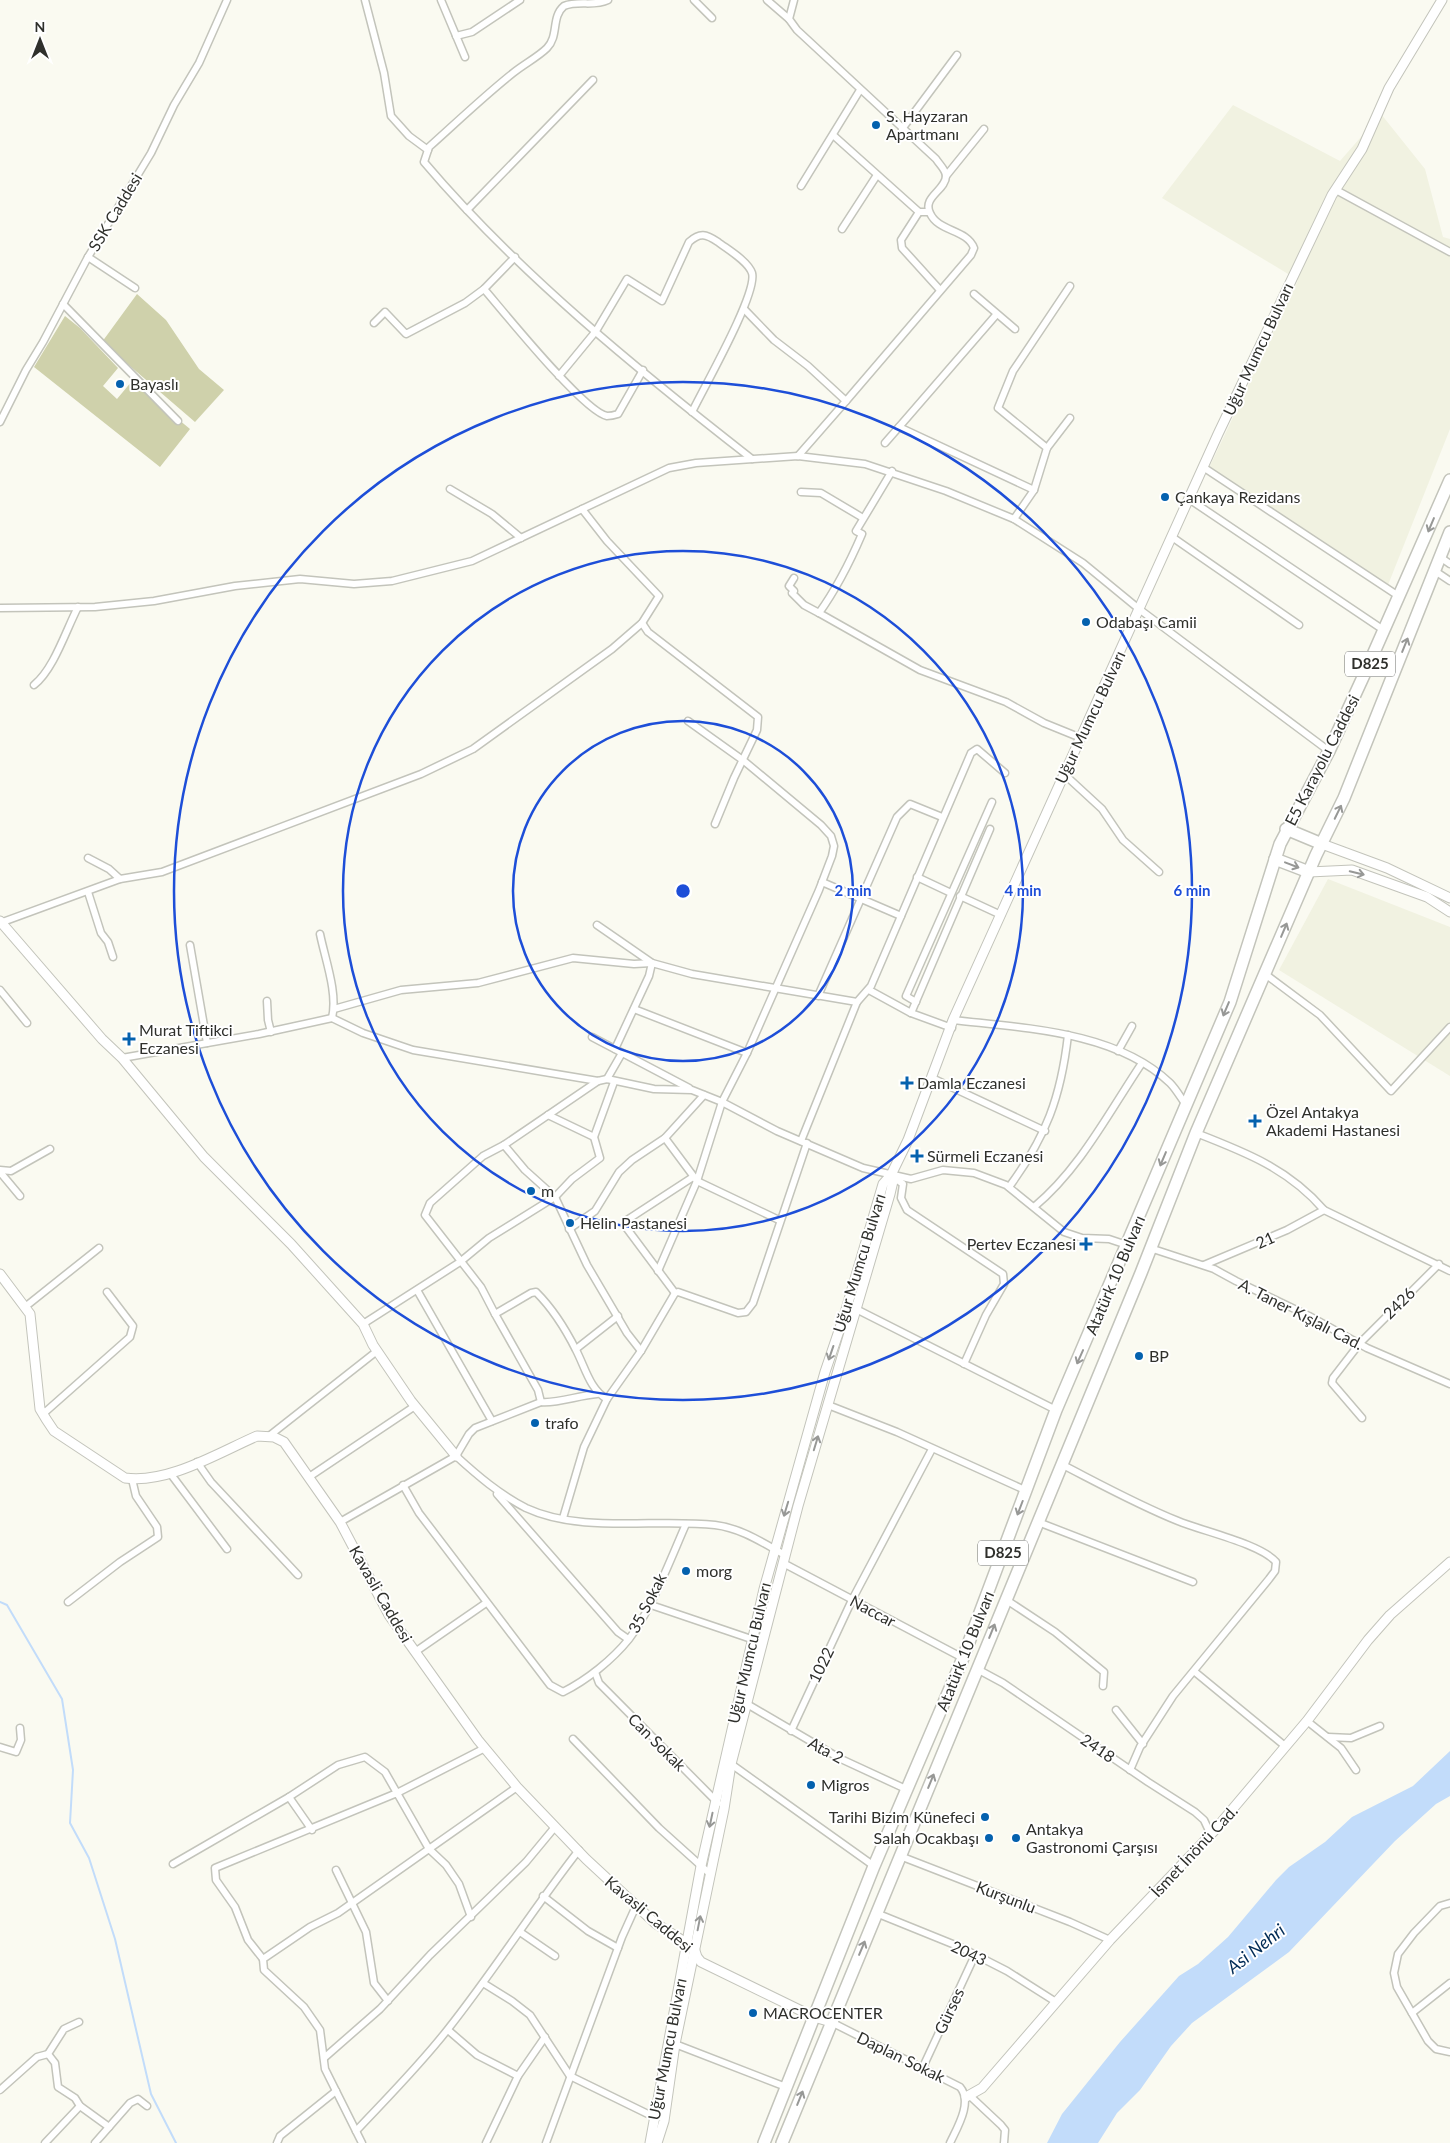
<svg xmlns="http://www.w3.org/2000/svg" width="1450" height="2143" viewBox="0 0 1450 2143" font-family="Lato,sans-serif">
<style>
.built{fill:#f1f2e1}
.green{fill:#cfd1ab}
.water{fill:#c2dcfa}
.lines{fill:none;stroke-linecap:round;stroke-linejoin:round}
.stream{stroke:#c2dcfa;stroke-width:2}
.street-casing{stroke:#c3c4bb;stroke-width:9}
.secondary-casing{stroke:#c3c4bb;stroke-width:11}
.highway-casing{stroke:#c3c4bb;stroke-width:14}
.street{stroke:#fff;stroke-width:6}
.secondary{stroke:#fff;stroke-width:9}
.highway{stroke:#fff;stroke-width:11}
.oneway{stroke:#979896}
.ring{fill:none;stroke:#1d4ed8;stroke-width:2.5}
.poi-dot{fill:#0461ae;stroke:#fff;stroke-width:2}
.labels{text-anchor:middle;stroke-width:4;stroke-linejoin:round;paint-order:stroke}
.shield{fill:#fff;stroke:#6d6e6b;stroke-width:1}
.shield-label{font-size:15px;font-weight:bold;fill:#2f302c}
.poi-label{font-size:16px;fill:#2f302c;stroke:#fff;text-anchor:start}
.street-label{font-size:16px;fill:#2f302c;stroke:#fff}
.water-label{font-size:18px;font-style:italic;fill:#002b55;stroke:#fff}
.centre{fill:#1d4ed8;stroke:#fff;stroke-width:2.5}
.ring-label{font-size:15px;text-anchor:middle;font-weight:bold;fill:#1d4ed8;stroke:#fff;stroke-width:4;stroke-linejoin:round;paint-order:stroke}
</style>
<rect width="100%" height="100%" fill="#fafaf1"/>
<g class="built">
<path d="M1233 105 1340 161 1381 114 1425 169 1443 237 1450 239V429L1386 590 1209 468 1298 280 1162 198Z"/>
<path d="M1328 879 1450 927V1076L1279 970Z"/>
</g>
<g class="green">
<path d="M137 294 166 320 199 369 224 390 195 422 102 342Z"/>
<path d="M65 316 80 328 118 368 103 386 117 399 132 381 190 429 160 467 34 367Z"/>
</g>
<path class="water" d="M1450 1751V1796L1436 1804 1395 1841 1289 1952 1192 2023 1171 2046 1140 2090 1117 2113 1098 2143H1047L1062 2114 1120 2042 1179 1976 1198 1964 1228 1937 1276 1880 1289 1867 1325 1842 1352 1817 1413 1786Z"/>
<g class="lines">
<path class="stream" d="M0 1602 7 1605 62 1699 73 1770 70 1823 89 1858 115 1939 151 2094 176 2143"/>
<g class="street-casing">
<g id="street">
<path d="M365 0 384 73 391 116 409 136 428 150"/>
<path d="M441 0 465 57"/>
<path d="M608 0C594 7 579 0 564 6 551 17 559 36 547 48 538 57 524 64 513 73 484 96 457 122 429 147L424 162C517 272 639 371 752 459"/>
<path d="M694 0 712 18"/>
<path d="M767 0 789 19"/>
<path d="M794 0 789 19 797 30 936 159C939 164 946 170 946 176 946 190 922 197 930 213 938 232 967 229 974 248L971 255 846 401"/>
<path d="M456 36 472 32 520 0"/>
<path d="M902 129 957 55"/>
<path d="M833 135 919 212H929"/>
<path d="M946 176 984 129"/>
<path d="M801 186 860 90"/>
<path d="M1336 190 1450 252"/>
<path d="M467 210 593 80"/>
<path d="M919 212 901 240 902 248 940 290"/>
<path d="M842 229 877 175"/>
<path d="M88 257 135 288"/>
<path d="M484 289C503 311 584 412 607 416 610 416 615 415 618 414L643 370"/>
<path d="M974 294 1015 329"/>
<path d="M63 304 178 421"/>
<path d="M744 309 774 340 808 366 846 401 798 456"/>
<path d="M996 315 899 427 1034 490"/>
<path d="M374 323 385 312 406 334 465 303 484 289 515 257"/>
<path d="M559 376 596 331 627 279 662 301 689 242C700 232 706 234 718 242 727 249 748 261 752 273 758 293 703 389 692 412"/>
<path d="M0 422 26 370 43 342 88 257 151 153 174 105 199 63 227 0"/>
<path d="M885 443 899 427"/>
<path d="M1047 448 1070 418"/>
<path d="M1203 467 1400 597"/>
<path d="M892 471 856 531 862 534C850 562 837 588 819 613L920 670 1006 702 1044 723 1081 738"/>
<path d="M450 489 492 514 521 538"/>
<path d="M801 492 821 493 863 518"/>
<path d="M1189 499 1385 631"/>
<path d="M1014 519 1034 490 1047 448 998 408 1013 371 1070 286"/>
<path d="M1172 537 1299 625"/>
<path d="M1440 557 1450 564"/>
<path d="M1435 571 1450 581"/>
<path d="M794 578 789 586 794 591 792 593 804 605 819 613"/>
<path d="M0 608 95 607 154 601 235 586 300 579 354 584 392 581 472 561 669 468 696 463 798 456 865 464 946 491 1014 519 1083 563 1139 609 1329 751"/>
<path d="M642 623 648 632 758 717 757 730 734 778 715 824"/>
<path d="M34 685C54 669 66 630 78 607"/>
<path d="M1064 774 1102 809 1123 840 1159 872"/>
<path d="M88 858 109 869 120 879"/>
<path d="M917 877 951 893"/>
<path d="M822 882 901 916"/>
<path d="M88 892 101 933 108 942 113 957"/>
<path d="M960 896 1001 915"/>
<path d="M0 923 120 879 162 872 421 774 473 749 612 649 642 623 659 596 607 541 582 509"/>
<path d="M597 925 652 963 649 976 615 1049"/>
<path d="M320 934C325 959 338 993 332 1018"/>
<path d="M190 945 207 1043"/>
<path d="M1265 974 1320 1015 1391 1091 1450 1027"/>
<path d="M0 990 27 1023"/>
<path d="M869 990 911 1013 952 1028"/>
<path d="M818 996 897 817 910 804 942 817"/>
<path d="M267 1001 268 1020 271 1032"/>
<path d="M916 1002 906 996 992 802"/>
<path d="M334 1009 401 990 478 983 573 958 634 964 652 963 692 974 857 1002 871 986 971 753 977 749 1005 773"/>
<path d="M634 1009 747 1053"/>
<path d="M911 1013 990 829"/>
<path d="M953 1020C1023 1028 1116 1031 1170 1083 1176 1089 1181 1098 1186 1105"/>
<path d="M592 1037 689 1088"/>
<path d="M1118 1051 1132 1026"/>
<path d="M122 1058 259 1034 332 1018 363 1033 413 1050 598 1081 607 1079 654 1089 692 1090 722 1102 777 1131 863 1168 911 1179 943 1170 974 1173 1006 1185 1064 1232 1082 1238 1109 1239 1127 1245"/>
<path d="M932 1078 1045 1131"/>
<path d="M607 1079 622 1053"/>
<path d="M598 1081 504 1145 483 1156 430 1203 425 1215 481 1287 495 1314 531 1293 536 1292C552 1308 566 1330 576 1350 585 1367 590 1390 607 1399"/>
<path d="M548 1115 594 1137"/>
<path d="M1196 1133C1245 1152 1289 1169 1324 1210L1450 1271"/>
<path d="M665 1138 697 1181 779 1220"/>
<path d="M801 1141 857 1002"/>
<path d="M504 1145 525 1170 555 1197 587 1265 627 1333 641 1351"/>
<path d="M0 1170 11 1171 50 1149"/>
<path d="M0 1172 20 1196"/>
<path d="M892 1176 903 1184 901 1198 907 1210 1003 1274 1004 1284 986 1315 964 1364"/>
<path d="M1009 1187C1046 1137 1061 1097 1068 1035"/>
<path d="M1034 1207C1080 1169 1109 1112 1142 1063"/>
<path d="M569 1229 595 1211 619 1172 632 1160 665 1138 704 1095"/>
<path d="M1150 1248 1214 1269 1236 1281 1309 1316 1367 1348 1450 1384"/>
<path d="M1204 1265 1287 1230 1324 1210"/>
<path d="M658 1271 697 1181 722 1102 747 1053 819 890 832 856 834 846 831 836 821 825 744 761 688 721"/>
<path d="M417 1290 492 1421"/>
<path d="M675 1293 625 1226 627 1220 693 1177"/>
<path d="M25 1307 99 1248"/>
<path d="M856 1309 1056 1410"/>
<path d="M495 1314 538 1390 541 1402C556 1404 580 1395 597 1394"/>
<path d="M363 1324 460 1262 489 1238 555 1197 572 1179 600 1158 594 1137 614 1082"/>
<path d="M576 1349 618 1316"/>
<path d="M828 1405 897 1432 1027 1491"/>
<path d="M43 1414 130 1337 133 1326 107 1292"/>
<path d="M1362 1418 1332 1383 1333 1378 1360 1343 1439 1264"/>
<path d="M269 1436 377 1351"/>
<path d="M456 1456C478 1476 499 1494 526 1508 582 1534 656 1518 715 1525 741 1528 763 1543 785 1555"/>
<path d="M197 1462 211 1482 298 1575"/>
<path d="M1061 1464C1100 1484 1138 1505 1178 1521 1202 1531 1261 1544 1276 1562L1275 1571 1269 1579 1173 1696 1140 1747 1130 1770"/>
<path d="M170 1473 227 1549"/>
<path d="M309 1477 415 1406"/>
<path d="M403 1485 419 1513 550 1685 563 1692C587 1680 612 1660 629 1639 651 1611 671 1558 686 1524"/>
<path d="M497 1494 618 1632 628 1639"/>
<path d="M563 1518 584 1447 607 1399 641 1351 675 1293 678 1292 738 1313 746 1312 753 1303 807 1143"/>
<path d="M340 1522 456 1456 469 1434 475 1428 541 1402"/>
<path d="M1038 1522 1193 1582"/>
<path d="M783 1563 963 1658"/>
<path d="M1005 1599 1055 1632 1104 1672 1103 1686"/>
<path d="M68 1602 120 1562 158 1537 157 1527 136 1496 132 1479"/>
<path d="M648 1604 763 1643"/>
<path d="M415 1652 486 1603"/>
<path d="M977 1669 1003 1683 1148 1782 1195 1812 1204 1820 1211 1835"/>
<path d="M595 1672 599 1683 718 1803"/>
<path d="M1195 1672 1285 1746"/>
<path d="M747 1704 841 1759 908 1790"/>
<path d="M1116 1710 1143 1744"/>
<path d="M1307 1721 1341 1748 1356 1770"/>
<path d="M791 1731 852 1600 932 1449"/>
<path d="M1328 1737 1351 1738 1380 1726"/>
<path d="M573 1739 659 1828 709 1873"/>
<path d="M0 1747 16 1752 21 1740 20 1728"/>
<path d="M731 1764 874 1866"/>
<path d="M289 1797 338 1765 365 1757 385 1772 397 1793 485 1748"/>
<path d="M900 1856 1070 1922 1110 1940"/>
<path d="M173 1864 289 1797 312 1830"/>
<path d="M336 1870 366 1932 374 1983 388 2001"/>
<path d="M543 1896 588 1931 618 1948"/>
<path d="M1450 1903 1440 1906 1414 1933 1398 1954 1394 1973 1397 1987 1428 2041 1436 2049 1450 2052"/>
<path d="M876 1913 960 1947 1007 1971 1056 2002"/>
<path d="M520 1932 555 1956"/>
<path d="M263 1959 248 1940 235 1907 216 1880 215 1868 397 1793 429 1849 446 1865 459 1884 471 1917"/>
<path d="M483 1983 512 2001 530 2015 570 2076 656 2118"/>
<path d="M1412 2013 1450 1983"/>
<path d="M79 2022 64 2029 48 2054 55 2063 58 2087 75 2098 80 2106 109 2127"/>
<path d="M831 2022 960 2087C973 2102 957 2128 950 2143"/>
<path d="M448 2030 477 2055 518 2076"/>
<path d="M675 2044 786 2087"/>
<path d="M324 2058 380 2009 430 1955 526 1862 555 1827"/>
<path d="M923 2067 975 1955"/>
<path d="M0 2090 37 2057 48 2054"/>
<path d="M969 2095 1001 2125 1005 2130 1004 2143"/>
<path d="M356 2131C387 2098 420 2065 448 2029 494 1971 533 1909 579 1850"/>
<path d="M45 2143 80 2106"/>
<path d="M95 2143 130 2103 138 2099 147 2106"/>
<path d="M277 2143 280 2136 336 2091"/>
<path d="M362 2143 325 2069 320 2030 304 2007 264 1970 263 1959 310 1927 338 1913 517 1787"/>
<path d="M486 2143 518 2076 545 2037"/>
<path d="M546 2143 622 1937 636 1906"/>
</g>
</g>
<g class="secondary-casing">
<g id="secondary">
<path d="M1322 844 1387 868 1450 898"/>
<path d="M1309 872 1352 870 1427 897 1450 912"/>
<path d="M0 921 102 1039 122 1058 204 1157 291 1244 363 1324 373 1345 411 1401 456 1456"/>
<path d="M0 1274 30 1314 40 1409 46 1419 54 1431 125 1478C168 1484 218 1453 257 1436L274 1437 284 1442 340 1522 389 1615 478 1740 517 1787 586 1859 655 1923 694 1948 697 1957 701 1962 814 2017 831 2022"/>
<path d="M966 2097 982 2088 1110 1940 1214 1831 1307 1721 1368 1640 1390 1615 1450 1562"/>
<path d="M650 2143 701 1866 764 1589 825 1372 845 1313 883 1184 891 1175 908 1140 953 1020 1218 434 1332 195 1362 149 1389 88 1442 0"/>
<path d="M657 2143 664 2121 675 2044 724 1809 731 1764 798 1506 890 1194 893 1181 891 1175"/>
</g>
</g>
<g class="highway-casing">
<g id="highway">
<path d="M1286 829 1322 844"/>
<path d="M1275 859 1309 872"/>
<path d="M764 2143 874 1866 963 1658 1056 1410 1230 1002 1280 844 1329 751 1364 675 1450 480"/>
<path d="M782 2143 1141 1273 1196 1133 1316 855 1344 798 1450 532"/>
</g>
</g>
<use href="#street" class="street"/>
<use href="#secondary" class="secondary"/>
<use href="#highway" class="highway"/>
</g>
<defs><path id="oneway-shaft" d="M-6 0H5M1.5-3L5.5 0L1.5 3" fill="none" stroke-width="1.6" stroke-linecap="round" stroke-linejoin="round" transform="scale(1.25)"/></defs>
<g class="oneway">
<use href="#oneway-shaft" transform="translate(1431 525) rotate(113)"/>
<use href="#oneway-shaft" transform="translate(1405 645) rotate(-68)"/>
<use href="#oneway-shaft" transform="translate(1338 812) rotate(-64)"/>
<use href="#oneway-shaft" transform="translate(1292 865) rotate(21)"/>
<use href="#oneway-shaft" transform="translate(1357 873) rotate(14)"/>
<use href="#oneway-shaft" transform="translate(1284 930) rotate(-67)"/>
<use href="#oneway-shaft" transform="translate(1226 1009) rotate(113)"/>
<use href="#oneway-shaft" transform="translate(1163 1159) rotate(113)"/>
<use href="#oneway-shaft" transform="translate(831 1353) rotate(109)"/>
<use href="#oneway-shaft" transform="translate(1080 1357) rotate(114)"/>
<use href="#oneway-shaft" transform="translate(816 1443) rotate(-73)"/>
<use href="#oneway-shaft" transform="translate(1020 1508) rotate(111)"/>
<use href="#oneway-shaft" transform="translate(786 1509) rotate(107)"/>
<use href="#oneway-shaft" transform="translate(992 1631) rotate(-68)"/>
<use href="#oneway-shaft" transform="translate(931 1781) rotate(-68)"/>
<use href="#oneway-shaft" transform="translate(711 1820) rotate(102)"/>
<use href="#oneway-shaft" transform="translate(699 1923) rotate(-79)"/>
<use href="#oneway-shaft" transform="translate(862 1948) rotate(-67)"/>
<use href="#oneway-shaft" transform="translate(800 2098) rotate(-68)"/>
</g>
<g class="ring">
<circle cx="683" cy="891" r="170"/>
<circle cx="683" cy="891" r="340"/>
<circle cx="683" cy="891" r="509"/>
</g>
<g class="poi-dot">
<circle cx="876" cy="125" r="5"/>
<circle cx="120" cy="384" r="5"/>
<circle cx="1165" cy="497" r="5"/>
<circle cx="1086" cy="622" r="5"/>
<path d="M126.5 1031.5h5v5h5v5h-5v5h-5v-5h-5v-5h5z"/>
<path d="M904.5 1075.5h5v5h5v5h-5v5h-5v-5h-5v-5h5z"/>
<path d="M1252.5 1113.5h5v5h5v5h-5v5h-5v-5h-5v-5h5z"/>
<path d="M914.5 1148.5h5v5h5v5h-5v5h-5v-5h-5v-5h5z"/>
<circle cx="531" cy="1191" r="5"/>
<circle cx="570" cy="1223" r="5"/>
<path d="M1083.5 1236.5h5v5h5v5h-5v5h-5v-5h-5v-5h5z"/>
<circle cx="1139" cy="1356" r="5"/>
<circle cx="535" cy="1423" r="5"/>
<circle cx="686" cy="1571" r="5"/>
<circle cx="811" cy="1785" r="5"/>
<circle cx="985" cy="1817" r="5"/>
<circle cx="989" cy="1838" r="5"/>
<circle cx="1016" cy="1838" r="5"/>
<circle cx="753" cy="2013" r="5"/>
</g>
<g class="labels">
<g class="shield">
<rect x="1345" y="651.5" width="50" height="25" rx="4"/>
<rect x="978" y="1540.5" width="50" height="25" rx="4"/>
</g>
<g class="shield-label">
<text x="1370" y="669">D825</text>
<text x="1003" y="1558">D825</text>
</g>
<g class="poi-label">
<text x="886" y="122">S. Hayzaran<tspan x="886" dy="18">Apartmanı</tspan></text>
<text x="130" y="390">Bayaslı</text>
<text x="1175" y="503">Çankaya Rezidans</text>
<text x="1096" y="628">Odabaşı Camii</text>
<text x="139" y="1036">Murat Tiftikci<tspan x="139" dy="18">Eczanesi</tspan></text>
<text x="917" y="1089">Damla Eczanesi</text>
<text x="1266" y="1118">Özel Antakya<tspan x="1266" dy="18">Akademi Hastanesi</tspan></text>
<text x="927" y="1162">Sürmeli Eczanesi</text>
<text x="541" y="1197">m</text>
<text x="580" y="1229">Helin Pastanesi</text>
<text x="1076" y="1250" text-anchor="end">Pertev Eczanesi</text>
<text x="1149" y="1362">BP</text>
<text x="545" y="1429">trafo</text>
<text x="696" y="1577">morg</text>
<text x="821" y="1791">Migros</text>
<text x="975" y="1823" text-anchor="end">Tarihi Bizim Künefeci</text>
<text x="1026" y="1835">Antakya<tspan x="1026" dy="18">Gastronomi Çarşısı</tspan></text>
<text x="979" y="1844" text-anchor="end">Salah Ocakbaşı</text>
<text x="763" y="2019">MACROCENTER</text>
</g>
<g class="street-label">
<text transform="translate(115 212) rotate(-59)" y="6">SSK Caddesi</text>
<text transform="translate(1258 349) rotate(-65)" y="6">Uğur Mumcu Bulvarı</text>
<text transform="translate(1090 717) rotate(-65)" y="6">Uğur Mumcu Bulvarı</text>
<text transform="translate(1322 760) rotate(-63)" y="6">E5 Karayolu Caddesi</text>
<text transform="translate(1265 1240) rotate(-24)" y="6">21</text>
<text transform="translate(859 1263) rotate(-73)" y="6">Uğur Mumcu Bulvarı</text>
<text transform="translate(1115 1275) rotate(-67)" y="6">Atatürk 10 Bulvarı</text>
<text transform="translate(1399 1303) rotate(-45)" y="6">2426</text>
<text transform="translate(1301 1314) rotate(27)" y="6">A. Taner Kışlalı Cad.</text>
<text transform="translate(381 1594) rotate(60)" y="6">Kavasli Caddesi</text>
<text transform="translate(647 1603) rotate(-63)" y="6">35 Sokak</text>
<text transform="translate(873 1611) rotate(28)" y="6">Naccar</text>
<text transform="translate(965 1651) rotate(-68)" y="6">Atatürk 10 Bulvarı</text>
<text transform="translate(749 1653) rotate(-77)" y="6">Uğur Mumcu Bulvarı</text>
<text transform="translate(821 1665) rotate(-64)" y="6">1022</text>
<text transform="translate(657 1742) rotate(45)" y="6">Can Sokak</text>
<text transform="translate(1098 1748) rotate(34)" y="6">2418</text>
<text transform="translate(826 1750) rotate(28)" y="6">Ata 2</text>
<text transform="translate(1194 1851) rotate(-47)" y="6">İsmet İnönü Cad.</text>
<text transform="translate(1006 1897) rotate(21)" y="6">Kurşunlu</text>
<text transform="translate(649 1914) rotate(40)" y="6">Kavasli Caddesi</text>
<text transform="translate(969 1953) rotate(25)" y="6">2043</text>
<text transform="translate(949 2011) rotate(-65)" y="6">Gürses</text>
<text transform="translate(667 2049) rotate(-79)" y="6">Uğur Mumcu Bulvarı</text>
<text transform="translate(901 2057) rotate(26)" y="6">Daplan Sokak</text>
</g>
<g class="water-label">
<text transform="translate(1256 1949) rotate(-38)" y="6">Asi Nehri</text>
</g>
</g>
<circle cx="683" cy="891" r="8" class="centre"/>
<g class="ring-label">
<text x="853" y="896">2 min</text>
<text x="1023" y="896">4 min</text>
<text x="1192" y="896">6 min</text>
</g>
<g transform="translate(40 40)" stroke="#ffffff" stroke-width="4" paint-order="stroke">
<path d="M0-4L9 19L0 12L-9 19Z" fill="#2f302c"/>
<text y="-8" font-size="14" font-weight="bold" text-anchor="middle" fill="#2f302c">N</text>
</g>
</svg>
